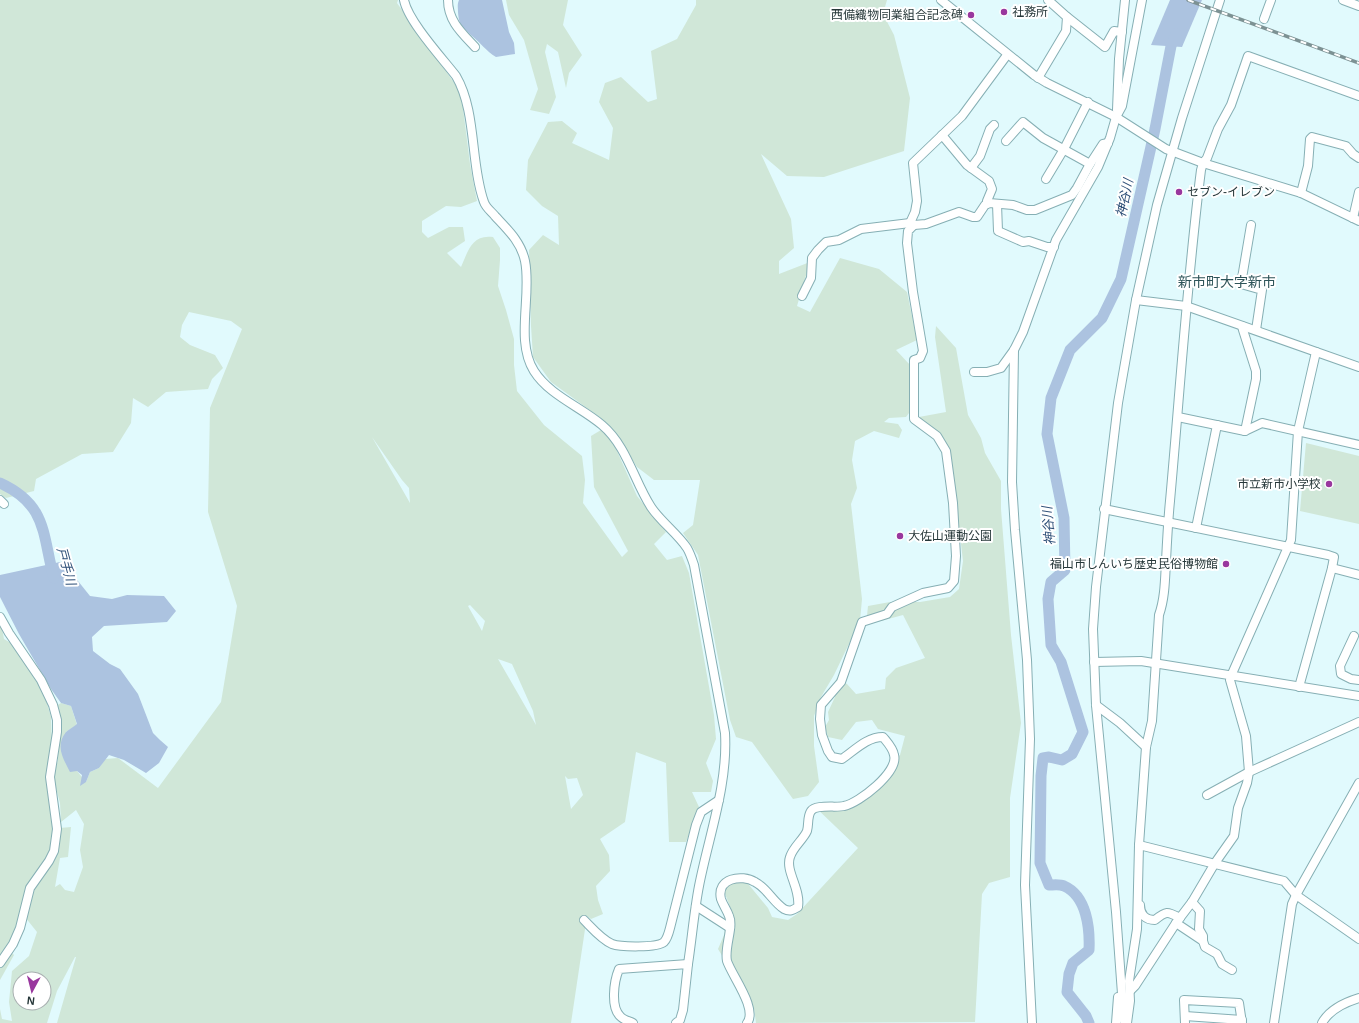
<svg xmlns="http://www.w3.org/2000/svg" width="1359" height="1023" viewBox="0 0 1359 1023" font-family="Helvetica,'Noto Sans JP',sans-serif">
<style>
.green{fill:#d0e7d8;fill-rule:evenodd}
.water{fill:#acc3e0}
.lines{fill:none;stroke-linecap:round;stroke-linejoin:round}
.river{stroke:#acc3e0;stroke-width:11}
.minor-casing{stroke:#86afb4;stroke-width:10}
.minor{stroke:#fff;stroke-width:8}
.rail-casing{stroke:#7d9294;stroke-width:3.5}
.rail{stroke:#fff;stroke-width:2;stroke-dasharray:6;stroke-linecap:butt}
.poi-dot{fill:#99379e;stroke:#fff;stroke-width:1.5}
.labels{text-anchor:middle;stroke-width:4;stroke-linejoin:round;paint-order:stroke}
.poi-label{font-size:12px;fill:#263739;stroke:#fff;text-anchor:start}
.water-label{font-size:13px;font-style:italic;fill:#2f5078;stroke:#fff}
.quarter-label{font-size:14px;fill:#2e5459;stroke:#fff}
</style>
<rect width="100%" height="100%" fill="#e1fafd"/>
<g class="green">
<path d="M0 0H398L397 3 458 88 462 100 470 164 477 201 461 207 446 206 422 221V232L428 238 449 227H463L465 241 447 253 461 267C468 251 472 234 493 237L500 248V260L498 286 506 310 514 339V365L517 391 544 425 582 456 585 480 583 503 622 557 628 551 594 487 591 436 601 430 613 442 637 496 666 532 654 544 667 560 682 556 689 573 714 715 716 739 706 763 713 781 711 792H692L699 807 686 842H669L666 763 636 752 625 822 600 839 609 855 610 871 596 886 598 900 603 914 591 919 587 916 571 1023H57L76 957H75L57 991 47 1023H0V1009L2 1019 12 1021 9 1002 12 971 29 956 37 932 25 917 33 889 57 856 60 828 71 827 68 857 60 858 55 887 60 884 65 890 74 892 83 867 80 850 84 824 76 810 61 822 60 803 53 777 58 760 59 730 56 706 61 703 71 706 77 725 66 732 77 771 86 782 90 772 99 768 105 759 118 758 158 788 221 702 237 606 208 512 210 408 242 329 231 321 189 312 182 325 180 337 190 345 215 355 223 368 212 379 208 389 166 392 148 407 133 398 131 423 113 452 82 454 36 479 34 491 6 498 0 494ZM372 437 402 480 409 488 410 503ZM470 605 485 621 482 631 468 606ZM498 659 512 664 533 711 536 725ZM565 776 568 779 577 778 583 795 571 809ZM20 979H44V1003H20Z"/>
<path d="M506 0H568L563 25 582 55 569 73 566 88 558 52 547 44 545 52 556 97 549 114 530 110 538 89 524 40 509 15Z"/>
<path d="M696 0H887L883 14 894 35 910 98 904 151 824 177 787 176 761 154 791 219 794 248 779 261V274L810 262 797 306 810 312 840 258 879 269 907 292 917 340 896 350 911 366 909 413 906 417 889 418 884 422 898 424 902 430 899 438 874 431 855 441 852 460 857 488 851 504 862 599 860 621 834 675 821 697 814 716V746L819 782 808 796 793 799 752 742 736 737 730 720 698 555 683 533 693 525 700 480H654L637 467 616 434 602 419 551 382 533 357 531 326 529 250 543 235 559 245 558 216 542 206 526 190 528 160 548 122 562 121 577 133 572 143 609 160 613 128 599 102 605 83 621 77 648 102 657 99 651 51 677 39 696 5Z"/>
<path d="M936 326 956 348 968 415 981 438 985 453 1001 481V509L1011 635 1021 723 1010 798V877L989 883 982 894 975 1022 756 1023 754 1008 718 949 724 935 727 920 732 912 724 891 726 879 745 880 768 908 772 917 788 920 797 914 858 848 812 804 841 806 859 798 900 755 905 736 878 729 872 720 856 722 842 740 828 737 825 727 829 720 828 712 835 697V682L837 678 847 684 856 694 885 689 886 678 896 668 925 658 903 615 866 625 868 606 890 602H920L950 597 959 589 963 561 950 451 919 417 946 412 935 337Z"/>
<path d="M1306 443 1359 456V524L1300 511Z"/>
<path d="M0 624 2 628 4 639 16 646 43 690 51 717 55 826 53 843 46 860 23 903 11 942 0 958Z"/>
<path d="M10 951 14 955 0 980V966Z"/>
</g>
<g class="water">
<path d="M459 0H502L509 32 514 43 515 54 496 57C486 51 481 43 472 36 463 27 459 27 458 12 458 7 457 5 459 0Z"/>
<path d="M1170 0H1202L1182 47 1151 45Z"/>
<path d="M60 562 70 571 90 596 112 599 127 595 164 596 176 611 167 622 104 626 92 637 93 651 110 664 120 669 138 694 153 733 160 740 168 747 159 763 146 773 124 760 109 755 99 768 90 772 86 782 80 786 82 775 77 771 70 772C63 758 55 746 66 732 69 729 74 727 77 724L71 706 61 703 51 689 19 634 0 597V575Z"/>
</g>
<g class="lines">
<g class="river">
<path d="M0 483C48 505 42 535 54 578"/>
<path d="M1089 1023 1086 1016 1067 992 1069 974 1073 963 1089 950C1090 929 1087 896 1064 886 1060 884 1053 885 1049 885L1040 863 1041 776 1043 758 1049 757 1062 760 1072 754 1083 732 1061 662 1051 645 1048 599 1051 582 1065 570 1064 518 1047 434 1051 398 1070 350 1102 318 1121 279 1155 129 1171 46 1176 34"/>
</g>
<g class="minor-casing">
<g id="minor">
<path d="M404 0C408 21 442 58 456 76 477 112 470 163 484 202 486 208 492 212 495 216 508 230 521 242 525 261 532 295 515 341 534 371 549 395 581 407 602 425 627 446 634 481 651 507 661 522 677 533 687 548 690 553 692 559 694 565L725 733C728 785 709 835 699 886 694 912 692 938 688 964"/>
<path d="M448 0C448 21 462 33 475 47"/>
<path d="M941 0 1034 75 1047 83 1116 117 1166 149 1203 163 1301 193 1359 221"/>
<path d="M1343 0 1359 6"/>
<path d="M1067 17 1105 47 1114 31 1122 32"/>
<path d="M1264 19 1271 0"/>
<path d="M1007 55 962 116 913 163 917 201 915 212 910 223 914 225 926 224 959 212 973 217H977L985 205 989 203 1013 205 1027 210H1035L1072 195 1077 188 1090 164 1103 144 1108 143"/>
<path d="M1038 78 1066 31 1067 17 1048 0"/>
<path d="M1117 110 1119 59 1125 0"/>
<path d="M942 135 967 165 989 181 992 189 987 201V204"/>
<path d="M1006 141 1023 122 1043 138 1090 164"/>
<path d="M971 168 980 156 990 129 994 125"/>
<path d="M1046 179 1064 149 1088 102"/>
<path d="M1301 193 1308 166 1310 139 1312 137 1346 146 1353 154 1359 158"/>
<path d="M997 204 998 231 1023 242 1029 241 1047 247H1054"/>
<path d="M1353 218 1359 192"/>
<path d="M1251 225 1241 284 1262 290 1256 330"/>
<path d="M802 296 811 278 812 258 818 250 826 242 839 240 861 229 910 223"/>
<path d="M1136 300 1186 306 1359 367"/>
<path d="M1242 326 1243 330 1256 371V379L1245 431"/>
<path d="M1014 350 1012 482 1015 530 1027 660 1030 739 1025 885 1032 1023"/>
<path d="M974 372H987L1001 368 1014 350 1023 332 1056 240 1098 167 1110 138 1116 117 1122 106 1142 0"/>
<path d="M1178 417 1245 431 1262 423 1359 445"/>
<path d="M0 500 4 504"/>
<path d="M1104 509 1328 555 1334 557 1332 568 1299 687"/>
<path d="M1196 528 1217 425"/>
<path d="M1332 568 1359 575"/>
<path d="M0 617 9 633 41 680 53 705 57 720V732L50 777 57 829 54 851 49 861 30 888 20 928 13 944 0 963"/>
<path d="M1354 636 1340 666 1341 674 1351 679 1359 680"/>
<path d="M1094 662 1141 661 1359 696"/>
<path d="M1096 705 1120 723 1146 747"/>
<path d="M1207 795 1249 772 1359 722"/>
<path d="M1139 845 1284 881 1296 895 1359 939"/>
<path d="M1192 902 1200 911 1199 929 1203 936V941"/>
<path d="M1140 905C1140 915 1146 920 1155 920 1166 911 1167 911 1180 918"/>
<path d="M696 906 730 928"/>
<path d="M584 920C592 928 601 939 612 944 620 947 657 948 664 942 667 939 669 932 670 928L696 825 701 812 719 800"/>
<path d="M1176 923 1203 941 1205 947 1217 954 1222 964 1232 970"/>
<path d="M1130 991 1135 986 1176 923 1192 902 1215 863 1234 836 1238 808 1247 783 1249 772 1246 736 1230 680 1231 676 1291 540 1298 431 1316 352"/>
<path d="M1185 1016 1242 1020"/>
<path d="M1124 1021 1116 912 1096 705 1093 629 1096 587 1118 403 1136 300 1157 205 1182 118 1220 0"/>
<path d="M633 1023C629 1021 624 1020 621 1017 610 1008 614 981 619 969L688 964 683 1010 680 1020 676 1023"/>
<path d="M747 1023C758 1009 732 976 727 961 724 947 734 927 729 916 727 910 723 905 721 899 716 878 742 874 755 882 767 888 773 902 784 909 790 912 793 910 798 907 801 889 785 871 790 857 793 847 803 840 807 831 809 824 807 817 811 811 816 804 836 808 844 806 859 803 899 772 894 755 893 748 887 742 883 737 867 737 855 750 842 759L832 757 828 751 822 735 820 719 821 705 841 682 862 622 887 614 892 607 923 593 948 588 954 581 956 556 953 503 946 451 937 436 914 419V360L920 358 923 351 913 292 907 243 908 231 914 225"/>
<path d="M1116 1023 1118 997"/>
<path d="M1127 1023 1130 1001 1129 981 1137 929 1139 845 1146 747 1152 721 1159 615C1165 598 1165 579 1166 561 1167 541 1168 521 1170 501 1180 391 1187 280 1201 170L1203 163 1207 158 1218 129 1231 105 1248 56 1359 96"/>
<path d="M1185 1023 1184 1000 1239 1003 1242 1023"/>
<path d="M1274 1023 1292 904 1296 895 1359 783"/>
<path d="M1322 1023C1329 1010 1346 1002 1359 998"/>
</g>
</g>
<use href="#minor" class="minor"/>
<g class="rail-casing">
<path id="rail" d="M1188 0 1359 63"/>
</g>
<use href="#rail" class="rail"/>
</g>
<g class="poi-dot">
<circle cx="1004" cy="12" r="4"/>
<circle cx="971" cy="15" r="4"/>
<circle cx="1179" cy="192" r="4"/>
<circle cx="1329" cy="484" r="4"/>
<circle cx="900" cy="536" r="4"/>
<circle cx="1226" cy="564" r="4"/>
</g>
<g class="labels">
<g class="poi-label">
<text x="1012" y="16">社務所</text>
<text x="963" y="19" text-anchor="end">西備織物同業組合記念碑</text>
<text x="1187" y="196">セブン-イレブン</text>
<text x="1321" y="488" text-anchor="end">市立新市小学校</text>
<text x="908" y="540">大佐山運動公園</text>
<text x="1218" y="568" text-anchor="end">福山市しんいち歴史民俗博物館</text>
</g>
<g class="water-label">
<text transform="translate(1124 198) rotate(-78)" y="5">神谷川</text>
<text transform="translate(1048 526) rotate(-95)" y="5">神谷川</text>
<text transform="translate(67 566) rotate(75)" y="5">戸手川</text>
</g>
<g class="quarter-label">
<text x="1227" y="287">新市町大字新市</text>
</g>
</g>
<g transform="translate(32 991) rotate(187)"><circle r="19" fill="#ffffff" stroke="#a8afb0"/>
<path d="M0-3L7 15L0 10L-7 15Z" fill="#99379e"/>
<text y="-6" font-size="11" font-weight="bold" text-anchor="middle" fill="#263739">N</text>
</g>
</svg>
